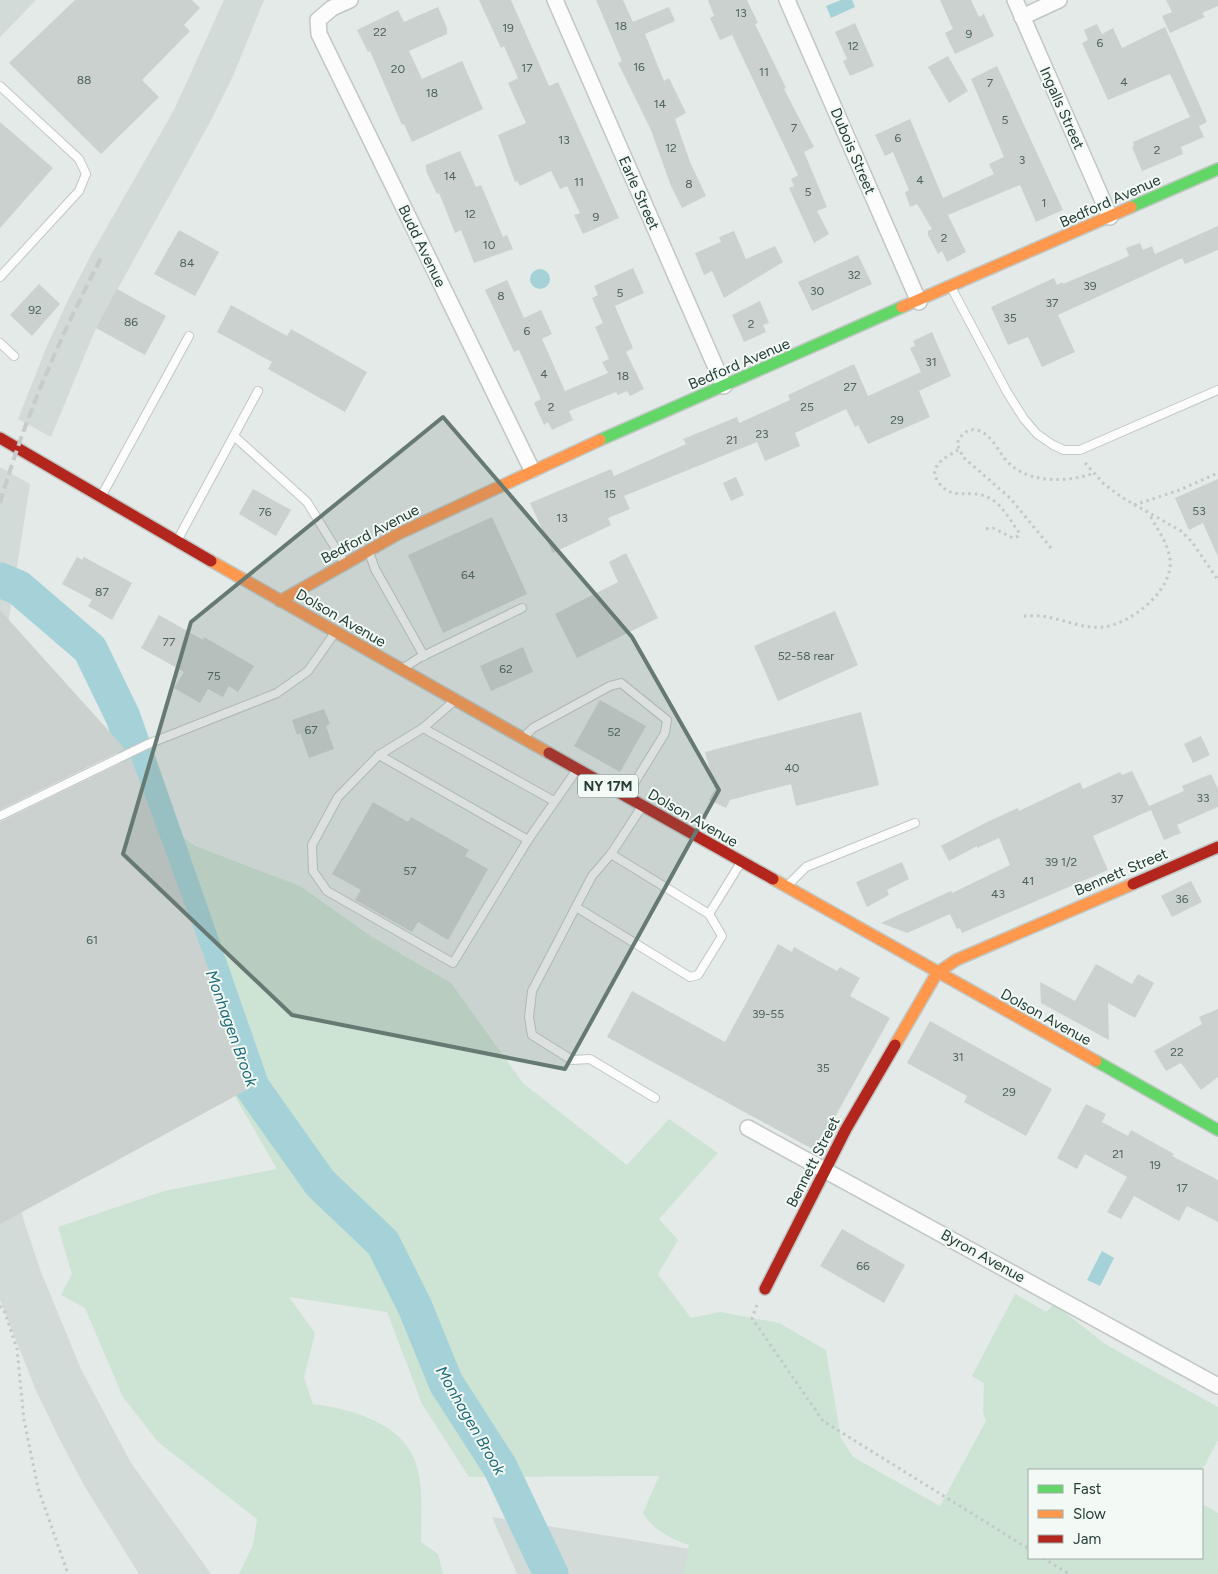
<svg xmlns="http://www.w3.org/2000/svg" width="1218" height="1574" viewBox="0 0 1218 1574" font-family="Figtree,sans-serif">
<style>
.built{fill:#d2dbd7}
.green{fill:#cde3d3}
.water{fill:#a5d2d8}
.lines{fill:none;stroke-linecap:round;stroke-linejoin:round}
.river{stroke:#a5d2d8;stroke-width:35}
.building{fill:#cbd1ce}
.lane-casing{stroke:#c1c7c4;stroke-width:10}
.street-casing{stroke:#c1c7c4;stroke-width:18}
.fast-casing{stroke:#c0c7c4;stroke-width:14}
.slow-casing{stroke:#c0c7c4;stroke-width:14}
.jam-casing{stroke:#c0c7c4;stroke-width:14}
.path{stroke:#c1cac5;stroke-width:3;stroke-dasharray:2.5 4;stroke-linecap:butt}
.lane{stroke:#fbfcfb;stroke-width:8}
.street{stroke:#fbfcfb;stroke-width:15}
.fast{stroke:#63d668;stroke-width:11}
.slow{stroke:#ff974d;stroke-width:11}
.jam{stroke:#b3261e;stroke-width:11}
.rail{stroke:#c7cbc9;stroke-width:4;stroke-dasharray:10 5;stroke-linecap:butt}
.marked{fill:#667a73;fill-opacity:0.2;stroke:#667a73;stroke-width:4;stroke-linejoin:round}
.labels{text-anchor:middle;stroke-width:4;stroke-linejoin:round;paint-order:stroke}
.number-label{font-size:12px;fill:#4d635c}
.shield{fill:#f3f9f5;stroke:#61756f;stroke-width:1}
.shield-label{font-size:14px;font-weight:bold;fill:#223d35}
.street-label{font-size:15px;fill:#223d35;stroke:#f3f9f5}
.water-label{font-size:16px;font-style:italic;fill:#1d6b78;stroke:#f3f9f5}
</style>
<rect width="100%" height="100%" fill="#e4eae7"/>
<g class="built">
<path d="M0 0H36L0 37Z"/>
<path d="M224 0H264L233 76 209 124 96 328 51 437 18 419 47 346 68 300 92 253 174 110Z"/>
<path d="M0 467 30 484 0 675Z"/>
<path d="M0 1133 24 1221 41 1272 81 1369 131 1463 211 1574H139L85 1487 58 1436 35 1388 0 1300Z"/>
<path d="M492 1517 845 1574H517Z"/>
</g>
<path class="green" d="M139 787 153 816 195 846 300 886 372 937 451 983 523 1083 627 1165 669 1119 718 1153 659 1219 678 1240 658 1274 691 1318 720 1312 779 1323 826 1350 841 1438 853 1457 940 1506 986 1421 983 1413 984 1383 972 1376 1015 1294 1046 1312 1054 1304 1105 1344 1218 1407V1440L1202 1470H1029V1558H1202V1504L1218 1513V1574H684L689 1545C673 1540 651 1529 643 1513L659 1476 469 1477 422 1404 387 1312 289 1297 315 1333 304 1378 313 1404C350 1409 401 1422 415 1461 424 1486 421 1516 421 1542L438 1554 443 1574H239L253 1545 257 1519 158 1442 123 1397 85 1308 61 1295 72 1274 58 1227 164 1191 277 1169 221 1072Z"/>
<g class="water">
<path d="M841 0H852L855 7 831 18 826 6Z"/>
<circle cx="540" cy="279" r="10"/>
<path d="M1102 1251 1114 1258 1100 1286 1087 1280Z"/>
</g>
<g class="lines">
<path class="river" d="M0 580 19 588 90 649 123 717 252 1087 320 1183 383 1243 415 1307 446 1383 500 1467 551 1574"/>
</g>
<g class="building">
<path d="M75 0H192L200 8 184 25 190 31 142 80 159 97 101 154 9 63Z"/>
<path d="M479 0H511L549 86 558 82 619 218 583 234 574 215 580 213 567 186 560 189 551 171 520 186 517 181 515 182 498 135 526 123 508 83 518 78 504 46 501 48Z"/>
<path d="M596 0H623L633 22 669 7 675 21 645 34 664 81 669 78 686 113 675 119 690 162 706 196 682 208 671 186 651 130 618 63 622 61Z"/>
<path d="M708 0H747L758 23 755 24 786 88 784 89 814 147 804 152 827 207 817 211 829 234 814 243 789 188 794 186 791 179 798 175 732 35 720 40 710 18 714 16Z"/>
<path d="M940 0H971L979 17 984 14 994 36 955 54 945 33 953 29Z"/>
<path d="M1166 0H1218V6L1202 13 1205 17 1170 33 1162 16 1172 12Z"/>
<path d="M438 7 447 28V34L409 51 422 79 462 61 483 109 412 142 404 124 402 125 370 51 368 52 357 30 398 10 404 22Z"/>
<path d="M855 23 874 66 850 76 843 61 847 59 835 32Z"/>
<path d="M1097 24 1102 34 1113 28 1122 48 1165 27 1207 122 1199 126 1204 137 1181 147 1183 154 1142 171 1132 147 1134 146 1133 142 1190 117 1170 74 1108 100 1082 43 1088 40 1084 30Z"/>
<path d="M948 56 968 91 949 103 928 67Z"/>
<path d="M997 66 1063 210 1036 222 1020 185 948 215 966 252 947 262 942 251 938 254 928 235V231L932 229 917 204 910 207 905 192 909 190 893 152 885 156 875 135 910 119 943 198 994 174 989 164 1004 157 971 79Z"/>
<path d="M0 122 53 168 0 228Z"/>
<path d="M460 151 476 187 481 185 503 237 507 235 513 249 474 263 461 230 455 233 439 193 437 194 426 171V165Z"/>
<path d="M1218 226V250L1185 264 1182 258 1058 315 1075 352 1042 367 1028 337 1008 345 991 307 1054 278 1057 285 1062 282 1063 284 1101 268 1129 256 1126 248 1140 243 1143 250 1152 246 1155 254Z"/>
<path d="M179 230 219 252 195 296 154 274Z"/>
<path d="M734 231 746 259 775 246 783 262 724 298 712 271 704 275 695 253 721 242 719 237Z"/>
<path d="M858 255 872 284 812 311 798 282Z"/>
<path d="M633 268 644 293 615 306 633 348 626 352 644 389 630 396 627 391 618 395 616 392 569 411 573 420 552 430 548 422 544 425 534 403 541 399 519 350 514 352 485 290 507 280 524 318 541 310 552 334 542 339 565 391 608 373 602 362 609 359 595 327 603 323 592 298 598 295 594 286Z"/>
<path d="M39 284 60 304 32 336 10 315Z"/>
<path d="M117 289 166 316 145 355 96 328Z"/>
<path d="M760 301 769 323 763 325 766 332 744 342 732 315Z"/>
<path d="M231 305 287 336 291 329 367 372 345 412 268 369 272 362 217 332Z"/>
<path d="M932 332 951 376 919 391 930 417 868 444 858 425 855 427 846 409 795 433 800 446 765 461 757 442 624 496 630 509 608 518 611 525 553 553 530 503 611 469 614 476 686 444 683 439 737 417 739 423 790 400 788 395 854 364 868 396 921 372 910 348 915 346 913 341Z"/>
<path d="M736 477 744 495 731 501 723 483Z"/>
<path d="M1218 479V557L1203 523 1189 530 1175 498Z"/>
<path d="M253 489 291 510 276 536 239 514Z"/>
<path d="M492 517 527 594 443 633 408 555Z"/>
<path d="M626 553 658 618 577 658 555 614 618 582 609 562Z"/>
<path d="M77 557 82 560 84 557 132 583 112 620 88 606 92 600 62 584Z"/>
<path d="M0 610 125 749 0 810Z"/>
<path d="M835 611 858 665 778 701 754 646Z"/>
<path d="M159 615 203 640 204 637 254 666 238 692 229 686 223 697 208 689 200 703 174 688 184 672 141 648Z"/>
<path d="M523 647 533 672 491 691 480 666Z"/>
<path d="M600 700 646 726 620 772 574 746Z"/>
<path d="M324 709 330 724 326 726 334 749 309 758 300 733 297 735 292 720Z"/>
<path d="M861 712 879 785 796 806 791 784 730 800 726 808 709 800 715 789 705 752Z"/>
<path d="M1201 736 1210 755 1193 763 1184 744Z"/>
<path d="M131 758 252 1087 0 1224V822Z"/>
<path d="M1132 771 1149 806 1184 791 1182 786 1211 774 1218 789V807L1177 825 1181 833 1164 840 1151 810 1093 836 1108 870 962 933 960 928 957 929 950 914 907 933 881 923 951 891 952 893 1010 865 999 838 977 848V846L949 861 941 846 987 822 1018 808 1019 811 1080 782 1083 789 1120 772 1122 775Z"/>
<path d="M373 802 408 822 411 817 469 850 465 856 488 869 448 940 418 922 412 932 355 900 361 890 332 874Z"/>
<path d="M902 862 909 879 887 890 889 895 867 907 856 882Z"/>
<path d="M1191 881 1202 902 1172 917 1161 896Z"/>
<path d="M778 944 792 952 794 947 837 971 840 967 860 978 850 996 890 1018 816 1151 607 1037 632 991 725 1042Z"/>
<path d="M1096 964 1132 984 1138 974 1154 983 1135 1018 1108 1003 1109 1040 1041 1003 1040 982 1075 1001Z"/>
<path d="M1218 1009V1077L1201 1090 1181 1063 1166 1071 1154 1051 1202 1024 1199 1017Z"/>
<path d="M930 1021 1052 1089 1026 1136 964 1102 967 1096 907 1063Z"/>
<path d="M1086 1104 1106 1114 1102 1122 1128 1136 1131 1130 1174 1154 1172 1156 1218 1180V1222L1187 1206 1179 1221 1134 1196 1121 1219 1107 1212 1127 1177 1085 1154 1077 1169 1057 1158Z"/>
<path d="M842 1229 905 1265 884 1303 820 1266Z"/>
</g>
<g class="lines">
<g class="lane-casing">
<g id="lane">
<path d="M0 86 79 159 86 174 79 191 0 277"/>
<path d="M951 287 1007 392 1024 419 1037 434 1053 445 1064 450H1080L1218 390"/>
<path d="M0 343 14 356"/>
<path d="M234 436 307 502 344 562"/>
<path d="M102 495 189 336"/>
<path d="M178 539 258 391"/>
<path d="M369 552 375 569 424 656"/>
<path d="M405 667 419 658 522 608"/>
<path d="M453 702 423 728 379 755 338 797 312 845 313 871 327 891 453 963 528 840 576 771"/>
<path d="M423 728 554 801"/>
<path d="M525 736 533 728 610 686 621 683 667 720 665 733 627 795"/>
<path d="M379 755 528 840"/>
<path d="M641 808 611 854 709 914 740 864"/>
<path d="M0 816 148 744 277 693 308 671 334 634"/>
<path d="M611 854 592 876 532 991 529 1017 532 1035 572 1060 590 1059 655 1098"/>
<path d="M788 885 806 867 915 823"/>
<path d="M576 907 690 977 698 975 722 936 709 914"/>
</g>
</g>
<g class="street-casing">
<g id="street">
<path d="M350 0 332 8 318 20 319 34 532 470"/>
<path d="M555 0 724 386"/>
<path d="M787 0 919 302"/>
<path d="M1015 0 1110 217"/>
<path d="M1022 17 1059 0"/>
<path d="M748 1128 1218 1386"/>
</g>
</g>
<g class="fast-casing">
<g id="fast">
<path d="M1131 207 1218 169"/>
<path d="M600 440 902 307"/>
<path d="M1096 1061 1218 1130"/>
</g>
</g>
<g class="slow-casing">
<g id="slow">
<path d="M902 307 1131 207"/>
<path d="M211 561 549 753"/>
<path d="M280 601 398 534 600 440"/>
<path d="M773 879 1096 1061"/>
<path d="M895 1045 937 973 956 960 1133 884"/>
</g>
</g>
<g class="jam-casing">
<g id="jam">
<path d="M0 438 211 561"/>
<path d="M549 753 773 879"/>
<path d="M1133 884 1218 847"/>
<path d="M765 1289 846 1129 895 1045"/>
</g>
</g>
<g class="path">
<path d="M958 450C948 456 928 465 937 480 952 504 969 486 991 499 1003 506 1010 520 1018 531L1019 536 1013 538 993 528 984 529"/>
<path d="M1085 463 1104 484 1123 498 1181 531 1192 542 1218 580"/>
<path d="M1134 505 1177 491 1218 473"/>
<path d="M1051 548 1010 498 963 457 957 444C960 435 969 426 980 431 991 435 998 450 1005 459 1025 484 1067 483 1094 473"/>
<path d="M1024 616C1031 616 1039 615 1047 617 1065 620 1084 629 1103 627 1131 624 1174 590 1170 559 1168 543 1156 527 1149 514"/>
<path d="M757 1305 752 1318 823 1421 1029 1549"/>
<path d="M0 1306 4 1310 17 1349 24 1420 38 1488 68 1574"/>
<path d="M1043 1558 1069 1574"/>
</g>
<use href="#lane" class="lane"/>
<use href="#street" class="street"/>
<use href="#fast" class="fast"/>
<use href="#slow" class="slow"/>
<use href="#jam" class="jam"/>
<path class="rail" d="M0 503C25 417 60 337 101 258"/>
</g>
<path class="marked" d="M443 417 632 637 719 790 565 1069 292 1015 123 854 191 622Z"/>
<g class="labels">
<g class="number-label">
<text x="741" y="17">13</text>
<text x="621" y="30">18</text>
<text x="508" y="32">19</text>
<text x="380" y="36">22</text>
<text x="969" y="38">9</text>
<text x="1100" y="47">6</text>
<text x="853" y="50">12</text>
<text x="639" y="71">16</text>
<text x="527" y="72">17</text>
<text x="398" y="73">20</text>
<text x="764" y="76">11</text>
<text x="84" y="84">88</text>
<text x="1124" y="86">4</text>
<text x="990" y="87">7</text>
<text x="432" y="97">18</text>
<text x="660" y="108">14</text>
<text x="1005" y="124">5</text>
<text x="794" y="132">7</text>
<text x="898" y="142">6</text>
<text x="564" y="144">13</text>
<text x="671" y="152">12</text>
<text x="1157" y="154">2</text>
<text x="1022" y="164">3</text>
<text x="450" y="180">14</text>
<text x="920" y="184">4</text>
<text x="579" y="186">11</text>
<text x="689" y="188">8</text>
<text x="808" y="196">5</text>
<text x="1044" y="207">1</text>
<text x="470" y="218">12</text>
<text x="596" y="221">9</text>
<text x="944" y="242">2</text>
<text x="489" y="249">10</text>
<text x="187" y="267">84</text>
<text x="854" y="279">32</text>
<text x="1090" y="290">39</text>
<text x="817" y="295">30</text>
<text x="620" y="297">5</text>
<text x="501" y="300">8</text>
<text x="1052" y="307">37</text>
<text x="35" y="314">92</text>
<text x="1010" y="322">35</text>
<text x="131" y="326">86</text>
<text x="751" y="328">2</text>
<text x="527" y="335">6</text>
<text x="931" y="366">31</text>
<text x="544" y="378">4</text>
<text x="623" y="380">18</text>
<text x="850" y="391">27</text>
<text x="551" y="411">2</text>
<text x="807" y="411">25</text>
<text x="897" y="424">29</text>
<text x="762" y="438">23</text>
<text x="732" y="444">21</text>
<text x="610" y="498">15</text>
<text x="1199" y="515">53</text>
<text x="265" y="516">76</text>
<text x="562" y="522">13</text>
<text x="468" y="579">64</text>
<text x="102" y="596">87</text>
<text x="169" y="646">77</text>
<text x="806" y="660">52-58 rear</text>
<text x="506" y="673">62</text>
<text x="214" y="680">75</text>
<text x="311" y="734">67</text>
<text x="614" y="736">52</text>
<text x="792" y="772">40</text>
<text x="1203" y="802">33</text>
<text x="1117" y="803">37</text>
<text x="1061" y="866">39 1/2</text>
<text x="410" y="875">57</text>
<text x="1028" y="885">41</text>
<text x="998" y="898">43</text>
<text x="1182" y="903">36</text>
<text x="92" y="944">61</text>
<text x="768" y="1018">39-55</text>
<text x="1177" y="1056">22</text>
<text x="958" y="1061">31</text>
<text x="823" y="1072">35</text>
<text x="1009" y="1096">29</text>
<text x="1118" y="1158">21</text>
<text x="1155" y="1169">19</text>
<text x="1182" y="1192">17</text>
<text x="863" y="1270">66</text>
</g>
<rect class="shield" x="578" y="774.5" width="60" height="23" rx="4"/>
<g class="shield-label">
<text x="608" y="791">NY 17M</text>
</g>
<g class="street-label">
<text transform="translate(1062 108) rotate(66)" y="5">Ingalls Street</text>
<text transform="translate(853 151) rotate(67)" y="5">Dubois Street</text>
<text transform="translate(639 193) rotate(66)" y="5">Earle Street</text>
<text transform="translate(1110 201) rotate(-24)" y="5">Bedford Avenue</text>
<text transform="translate(422 246) rotate(64)" y="5">Budd Avenue</text>
<text transform="translate(739 364) rotate(-23)" y="5">Bedford Avenue</text>
<text transform="translate(370 534) rotate(-28)" y="5">Bedford Avenue</text>
<text transform="translate(341 618) rotate(30)" y="5">Dolson Avenue</text>
<text transform="translate(693 818) rotate(30)" y="5">Dolson Avenue</text>
<text transform="translate(1121 872) rotate(-23)" y="5">Bennett Street</text>
<text transform="translate(1046 1017) rotate(29)" y="5">Dolson Avenue</text>
<text transform="translate(813 1162) rotate(-63)" y="5">Bennett Street</text>
<text transform="translate(983 1256) rotate(29)" y="5">Byron Avenue</text>
</g>
<g class="water-label">
<text transform="translate(232 1028) rotate(70)" y="6">Monhagen Brook</text>
<text transform="translate(471 1420) rotate(60)" y="6">Monhagen Brook</text>
</g>
</g>
<rect x="1028" y="1469" width="175" height="90" fill="#f3f9f5" stroke="#9faea8"/>
<rect x="1038" y="1485" width="25" height="8" fill="#63d668" stroke="#9faea8"/>
<text x="1073" y="1494" font-size="15" fill="#223d35">Fast</text>
<rect x="1038" y="1510" width="25" height="8" fill="#ff974d" stroke="#9faea8"/>
<text x="1073" y="1519" font-size="15" fill="#223d35">Slow</text>
<rect x="1038" y="1535" width="25" height="8" fill="#b3261e" stroke="#9faea8"/>
<text x="1073" y="1544" font-size="15" fill="#223d35">Jam</text>
</svg>
